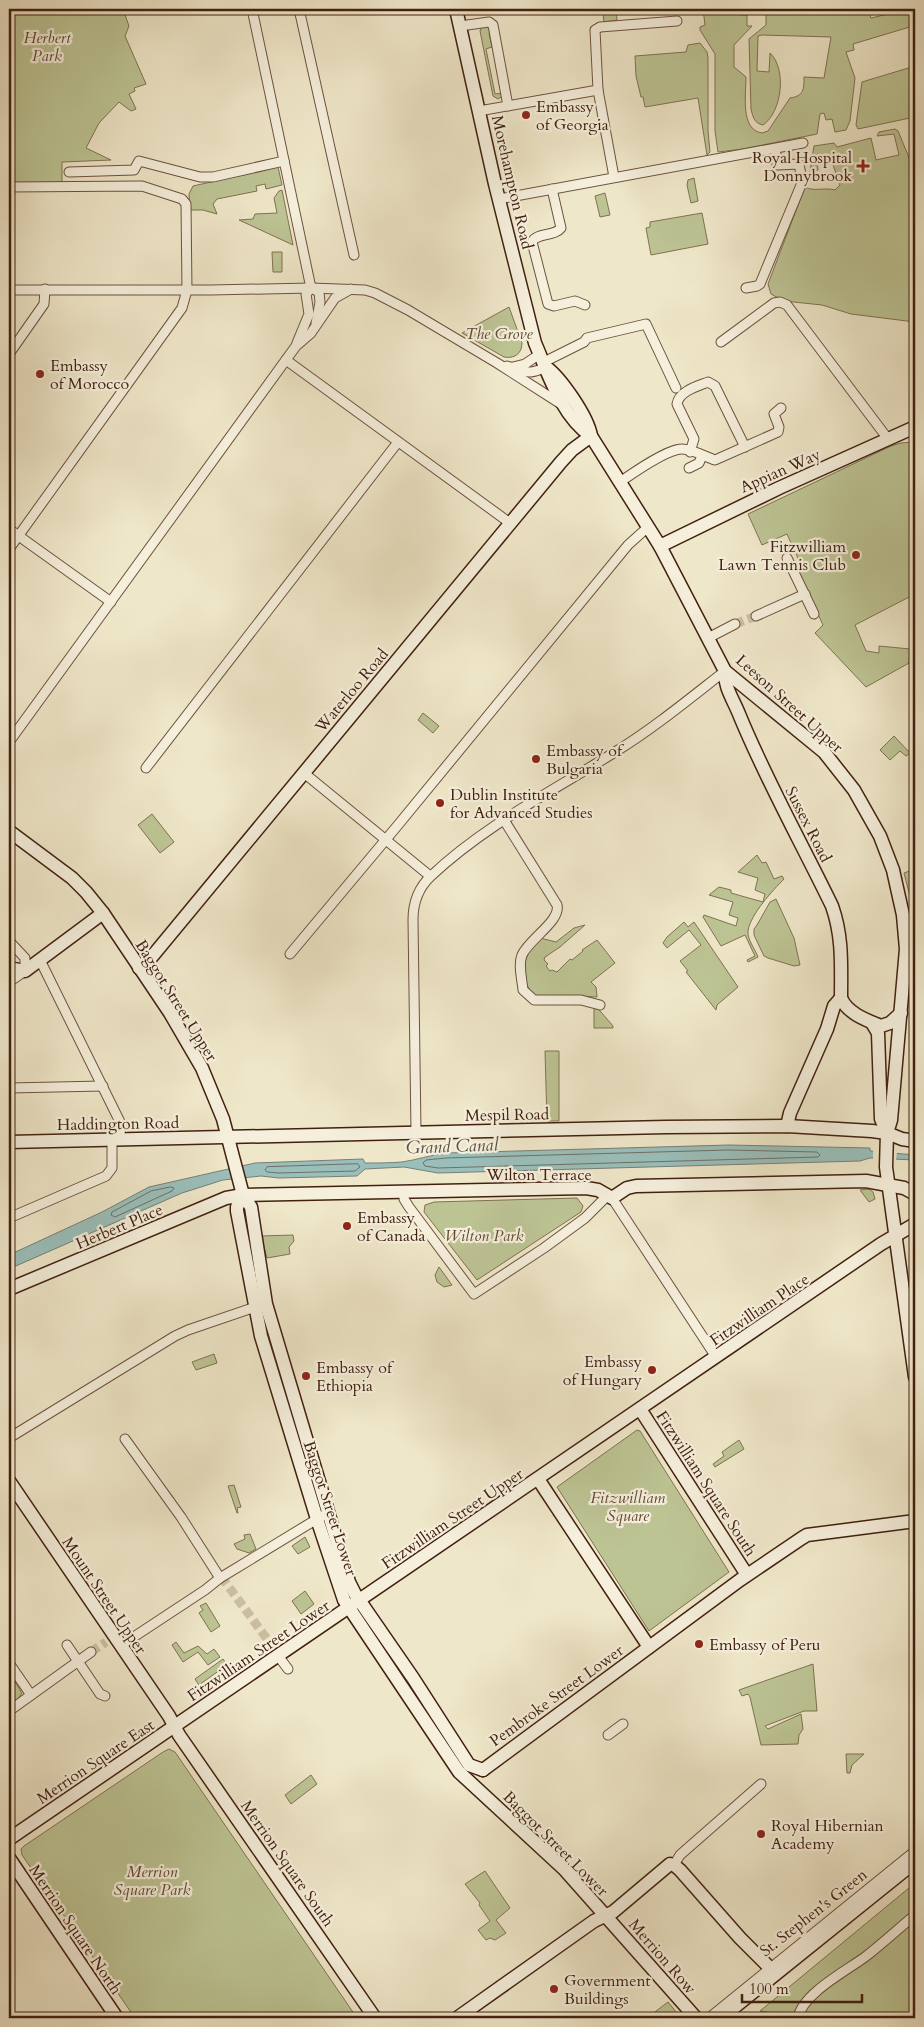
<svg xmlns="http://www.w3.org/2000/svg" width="924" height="2027" viewBox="0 0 924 2027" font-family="Cardo,serif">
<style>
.green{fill:#bdc494;stroke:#807252}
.water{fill:#9abfbb;stroke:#777f77}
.pier{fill:#efe7c9}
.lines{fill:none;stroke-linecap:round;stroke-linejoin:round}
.shore{stroke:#6e7066;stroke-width:1}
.street-tunnel{stroke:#ccbfa4;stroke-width:9;stroke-dasharray:9 4.5;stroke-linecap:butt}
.street-casing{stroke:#6d523e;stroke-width:11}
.secondary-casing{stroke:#422010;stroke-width:15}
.street{stroke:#f5efdc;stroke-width:9}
.secondary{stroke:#f5efdc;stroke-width:12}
.poi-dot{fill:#8f2418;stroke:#f5efdc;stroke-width:2}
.labels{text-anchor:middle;stroke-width:4.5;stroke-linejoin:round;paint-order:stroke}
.park-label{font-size:16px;font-style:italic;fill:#614931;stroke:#f5efdc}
.poi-label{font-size:16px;fill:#422010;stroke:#f5efdc;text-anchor:start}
.street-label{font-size:16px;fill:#422010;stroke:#f5efdc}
.water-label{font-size:18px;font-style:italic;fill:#5c5043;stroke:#f5efdc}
</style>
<rect width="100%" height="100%" fill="#efe7c9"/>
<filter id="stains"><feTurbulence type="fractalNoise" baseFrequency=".004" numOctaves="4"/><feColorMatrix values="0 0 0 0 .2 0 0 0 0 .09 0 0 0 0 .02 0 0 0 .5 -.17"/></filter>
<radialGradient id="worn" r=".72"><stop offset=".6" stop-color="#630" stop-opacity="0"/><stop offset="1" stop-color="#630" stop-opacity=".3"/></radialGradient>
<g class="green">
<path d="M9 9H123L129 26 125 36 146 84 134 88 135 91 129 94 136 109 131 111 119 102 99 123 86 148 111 160 62 162V183L9 184Z"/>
<path d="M616 9 617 20 604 22 603 14H601L600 10Z"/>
<path d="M703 9H741V15H747V26H752L734 45V67L746 77C746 94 740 130 762 133L768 131 790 98C804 96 804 89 804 77L824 78 831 37 762 35 758 36 757 71 769 72 770 53C787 69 782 112 763 125 754 123 753 117 751 109L749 39 766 25V9H868L871 18 910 9 913 26 853 44 854 50 846 52 855 78 850 121 846 130 835 132 832 119 826 120 824 113 820 114 817 134 743 149 718 152 715 131V54L700 30V27L705 25Z"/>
<path d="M482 26H488L492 32 489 33 492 47 486 49 495 94 503 93V96L498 99 493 96 480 31Z"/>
<path d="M700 43 707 52 708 58V131L710 152 707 155 698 98 645 107 643 97H641L636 76 635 56 686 52 688 45Z"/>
<path d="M915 66V109L909 111 910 118 858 129 856 125 862 82Z"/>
<path d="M895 129 898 131 915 172V322L851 314 822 305 784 301 771 294 768 284 805 187C814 192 824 187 835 190L840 185 832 162 827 163 822 159H817L818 170 810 172 814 146 834 143 837 147 871 138 876 160 899 155 894 134 877 136 879 132Z"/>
<path d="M278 167 282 185 266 189 265 184 256 186 257 191 217 199 213 204 217 214 203 210H190L189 194 193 186Z"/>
<path d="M694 178 698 201 691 203 687 185 688 180Z"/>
<path d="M282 190 293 245 239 220 253 219 255 214 277 213 274 198 279 191Z"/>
<path d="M605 193 610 215 600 217 595 196Z"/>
<path d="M702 213 708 244 651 255 646 228 650 227V222Z"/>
<path d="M272 252H282V272H273Z"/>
<path d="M509 307 522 343C522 354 514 359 504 357L462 333Z"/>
<path d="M913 442 915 455V594L855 625 866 651 879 653V646L910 649 909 663 866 687 815 633 823 625 796 567 801 565 787 534 762 545 748 514 891 446 901 443Z"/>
<path d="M423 713 439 726 433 733 418 720Z"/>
<path d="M894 736 910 753 906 756 900 751 890 760 880 750Z"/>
<path d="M152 814 174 842 160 853 138 825Z"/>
<path d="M757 855 762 863 766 862 774 879 782 876 784 879C773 890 750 915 748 931 747 939 755 949 758 957L748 962 747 960 755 956 745 935 721 946 703 917 704 915 736 926 738 918 729 915 733 902 709 895 719 887 731 890V893L763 902 765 894 755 890 758 878 738 872Z"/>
<path d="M915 869V911L914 912 904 873Z"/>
<path d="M776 899 794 938 800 965 794 966 768 958 764 956 754 935V929L757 925 770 902Z"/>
<path d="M684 922 688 927 694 922 738 987 717 1005 716 1010 686 972 688 971 680 961 701 945 689 930 667 948 663 943 667 937Z"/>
<path d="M585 925 560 947 545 957 544 960 548 964 546 966 550 971 552 970 557 972 570 959 572 960 583 951 582 950 597 940 615 963 591 982 596 987 597 997 579 996 535 997C517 976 522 957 540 938L556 942 574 928Z"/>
<path d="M594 1004 613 1026V1028H594Z"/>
<path d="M545 1051H559V1121H547Z"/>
<path d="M869 1189 873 1192 875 1199 869 1202 860 1190Z"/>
<path d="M577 1198 583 1206 581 1212 477 1280 424 1212 425 1205 434 1202Z"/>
<path d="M293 1235 294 1241 289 1247 290 1254 267 1258 261 1236Z"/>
<path d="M439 1267 452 1285 444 1287 437 1282 435 1275Z"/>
<path d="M214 1354 217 1363 196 1370 192 1362Z"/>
<path d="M637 1430 640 1431 729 1572 649 1631 557 1487Z"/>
<path d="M739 1440 744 1449 715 1467 713 1464 724 1456 722 1452Z"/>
<path d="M234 1485 241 1507 237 1508 238 1513H237L228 1486Z"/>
<path d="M250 1534 256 1549 249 1553 237 1549 234 1544 245 1539 244 1535Z"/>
<path d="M305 1537 310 1547 298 1554 292 1546Z"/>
<path d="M305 1591 314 1604 301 1614 292 1601Z"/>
<path d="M206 1603 220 1626 211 1632 199 1613 203 1610 200 1606Z"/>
<path d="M176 1642 184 1653 198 1646 207 1654 214 1649 220 1657 208 1665 198 1652 183 1662 172 1645Z"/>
<path d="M223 1659 227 1665 199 1685 195 1679Z"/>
<path d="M813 1664 817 1711H804L765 1726 768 1729 801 1714 803 1729 799 1735 798 1744 761 1745 750 1697 748 1694 742 1696 739 1690Z"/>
<path d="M14 1680 22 1693 18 1699 9 1703V1684Z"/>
<path d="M169 1749 175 1752 357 2018H135L22 1855 21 1849 24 1846 163 1752Z"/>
<path d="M846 1754H864L852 1765 850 1773H847Z"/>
<path d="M311 1775 317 1784 291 1804 285 1795Z"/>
<path d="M485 1871 510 1908 496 1920 506 1933 495 1940 490 1938 486 1940 478 1930 490 1921 479 1905 480 1903 465 1884Z"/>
<path d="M915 1883V2018H776L773 2013 760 2011Z"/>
<path d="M668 2002 681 2018H647Z"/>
</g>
<path class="water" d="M729 1145 870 1148V1151L915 1155V1160L870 1158 860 1161 438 1173 404 1167 365 1169 357 1176 279 1178 261 1176 223 1180 182 1193 9 1269V1255L102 1212 149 1187 255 1163 363 1159 365 1163C377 1163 390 1163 402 1162 416 1160 431 1155 446 1153Z"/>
<path class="pier" d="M873 1149 897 1150 896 1161 873 1160Z"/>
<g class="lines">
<g class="shore">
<path d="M729 1150 817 1152 820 1155 818 1157 438 1168 425 1166 423 1163 426 1160 446 1158Z"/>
<path d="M358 1164 360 1167 355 1171 279 1173 267 1172 265 1170 267 1167Z"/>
<path d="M171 1187 174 1188 172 1191 115 1217 111 1215 112 1212 151 1191Z"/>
</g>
<g class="street-tunnel">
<path d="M735 624 756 616"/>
<path d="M220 1578 226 1583 275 1650"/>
<path d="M91 1652 106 1642"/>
</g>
<g class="street-casing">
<g id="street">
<path d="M252 9 311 288"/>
<path d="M299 9 354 255"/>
<path d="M460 26 489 22 493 25 508 106"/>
<path d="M479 111 598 90"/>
<path d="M69 172 134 170 139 161 200 177H213L284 161"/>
<path d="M614 177 598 90 595 30 600 27 677 21"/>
<path d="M9 187 142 186 182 199 186 204 187 290 182 308 9 549"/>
<path d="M552 189 561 228C554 237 537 232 532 242L548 304 554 306 575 301 585 305"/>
<path d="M499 199 803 143"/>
<path d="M311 288 319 292 320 302 316 323"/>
<path d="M746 288 757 286 760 284 801 185 802 180 799 164 777 165 776 154"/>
<path d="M9 290H211L311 288 365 290 375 293 408 310 497 363 561 404"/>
<path d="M721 342 774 303 780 302 787 305 888 439"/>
<path d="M297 343 309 314 306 294 311 288"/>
<path d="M9 354 44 304 45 289"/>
<path d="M286 360 510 523"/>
<path d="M544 362 584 342 587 338 646 324 676 388"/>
<path d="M507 366C525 371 528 376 546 367"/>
<path d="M513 367 525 364 540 354"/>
<path d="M690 452 694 439 677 404C679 391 698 386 708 382L715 386 745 447"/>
<path d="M689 468 699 463 702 456"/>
<path d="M620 482C633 473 667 449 682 449 692 449 706 457 715 460L778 432 779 427 774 414 781 408"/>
<path d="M9 529 111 602"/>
<path d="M787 558 814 614"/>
<path d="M756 616 805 594"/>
<path d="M708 638 735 624"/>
<path d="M9 742 296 346 311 333 335 298 351 289"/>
<path d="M146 768 398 442"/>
<path d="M304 773 430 876"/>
<path d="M504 820 557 905C561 921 529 939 522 955 518 965 522 979 523 990L534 1000H581L600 1005"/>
<path d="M9 941 25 958V971L9 982"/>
<path d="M290 954 398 825 628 545 648 527"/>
<path d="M40 960 122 1126 118 1139"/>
<path d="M9 1088 103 1086"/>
<path d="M416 1132 413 920C413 902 418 888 431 876 485 825 553 791 615 752 654 728 689 699 725 671"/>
<path d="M404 1193V1199L409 1207 474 1294 544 1248 585 1218 608 1195"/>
<path d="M612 1198 716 1357"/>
<path d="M9 1218 106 1176 112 1168V1139"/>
<path d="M9 1438 175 1336 188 1330 261 1305"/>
<path d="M125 1439 181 1517 220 1578"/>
<path d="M67 1645 100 1694 105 1696"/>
<path d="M120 1646 205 1590 220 1578 322 1516"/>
<path d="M279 1657 288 1669"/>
<path d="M9 1663 31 1695"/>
<path d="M9 1711 91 1652"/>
<path d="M608 1735 623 1724"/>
<path d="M674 1865 680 1855 761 1784"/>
<path d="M709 2018 915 1851"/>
<path d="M798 2018C802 1994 846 1971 865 1957 882 1944 898 1929 915 1915"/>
</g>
</g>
<g class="secondary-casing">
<g id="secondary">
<path d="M456 9 495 184 535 343C548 373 562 417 591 436"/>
<path d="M546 367C561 378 588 417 591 436L660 546 725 671 824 752 854 790 880 836 893 870 903 915 906 949 891 1120 887 1133 886 1167 915 1377"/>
<path d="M660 546 779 488 915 427"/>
<path d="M725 671C724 687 733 699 739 714 766 780 801 842 832 906 843 937 841 966 841 998 847 1013 866 1020 881 1026L890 1023 901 1013"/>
<path d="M9 831 72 878 86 892 103 913 170 1013 202 1068 223 1119 243 1195 251 1207 266 1304 349 1582 355 1594 413 1678 469 1765 483 1770"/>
<path d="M9 968 25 971 103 913"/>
<path d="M139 968 150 959 561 462 572 450 591 436"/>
<path d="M872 1023 878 1033 881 1119 887 1133"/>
<path d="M787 1126 790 1113 827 1029 834 1006 841 998"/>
<path d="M9 1142 666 1127 787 1126 872 1131 887 1133 902 1139 915 1141"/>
<path d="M243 1195 237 1207V1211L261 1336 317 1519 344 1600 459 1772 564 1869 696 2018"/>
<path d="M9 1289 226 1198 243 1195 586 1188 598 1190 612 1198 627 1188 636 1186 866 1181 904 1188 915 1194"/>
<path d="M640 1409 747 1575"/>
<path d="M538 1479 649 1647"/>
<path d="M9 1481 169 1716 179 1735 375 2018"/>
<path d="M483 1770 740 1580 802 1538 807 1535 915 1521"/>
<path d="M9 1839C300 1642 591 1444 881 1244L915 1224"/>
<path d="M9 1858 117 2018"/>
<path d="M457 2018 594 1921 613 1912 670 1864 674 1865 680 1870 740 1938 775 1973"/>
<path d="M721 2018 915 1862"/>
</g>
</g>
<use href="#street" class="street"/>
<use href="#secondary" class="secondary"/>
</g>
<g class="poi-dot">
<circle cx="526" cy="115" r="5"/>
<path d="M860.5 158.5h5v5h5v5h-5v5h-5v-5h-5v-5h5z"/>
<circle cx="40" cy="374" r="5"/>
<circle cx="856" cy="555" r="5"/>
<circle cx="536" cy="759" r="5"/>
<circle cx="440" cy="803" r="5"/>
<circle cx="347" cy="1226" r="5"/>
<circle cx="652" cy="1370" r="5"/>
<circle cx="306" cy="1376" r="5"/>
<circle cx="699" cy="1644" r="5"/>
<circle cx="761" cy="1834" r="5"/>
<circle cx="554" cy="1989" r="5"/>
</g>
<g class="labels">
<g class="park-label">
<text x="47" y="43">Herbert<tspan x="47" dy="18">Park</tspan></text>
<text x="499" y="339">The Grove</text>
<text x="484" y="1241">Wilton Park</text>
<text x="628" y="1503">Fitzwilliam<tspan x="628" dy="18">Square</tspan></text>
<text x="152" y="1877">Merrion<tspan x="152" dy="18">Square Park</tspan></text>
</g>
<g class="poi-label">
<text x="536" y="112">Embassy<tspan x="536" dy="18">of Georgia</tspan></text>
<text x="852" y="163" text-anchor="end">Royal Hospital<tspan x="852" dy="18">Donnybrook</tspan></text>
<text x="50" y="371">Embassy<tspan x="50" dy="18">of Morocco</tspan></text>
<text x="846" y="552" text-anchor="end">Fitzwilliam<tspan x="846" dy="18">Lawn Tennis Club</tspan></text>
<text x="546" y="756">Embassy of<tspan x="546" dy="18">Bulgaria</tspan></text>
<text x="450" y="800">Dublin Institute<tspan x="450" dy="18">for Advanced Studies</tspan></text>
<text x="357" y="1223">Embassy<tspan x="357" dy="18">of Canada</tspan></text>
<text x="642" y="1367" text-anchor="end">Embassy<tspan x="642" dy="18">of Hungary</tspan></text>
<text x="316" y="1373">Embassy of<tspan x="316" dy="18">Ethiopia</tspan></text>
<text x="709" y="1650">Embassy of Peru</text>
<text x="771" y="1831">Royal Hibernian<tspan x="771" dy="18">Academy</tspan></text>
<text x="564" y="1986">Government<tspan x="564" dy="18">Buildings</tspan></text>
</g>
<g class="street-label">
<text transform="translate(513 182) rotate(77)" y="6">Morehampton Road</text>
<text transform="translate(780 470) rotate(-24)" y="6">Appian Way</text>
<text transform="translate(351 690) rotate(-50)" y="6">Waterloo Road</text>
<text transform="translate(790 703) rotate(42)" y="6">Leeson Street Upper</text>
<text transform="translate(809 824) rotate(63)" y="6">Sussex Road</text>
<text transform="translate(177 1000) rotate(58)" y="6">Baggot Street Upper</text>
<text transform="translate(507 1114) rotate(-1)" y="6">Mespil Road</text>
<text transform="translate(118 1123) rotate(-1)" y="6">Haddington Road</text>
<text x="539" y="1180">Wilton Terrace</text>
<text transform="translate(119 1226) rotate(-23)" y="6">Herbert Place</text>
<text transform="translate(759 1309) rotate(-34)" y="6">Fitzwilliam Place</text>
<text transform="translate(707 1483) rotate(57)" y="6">Fitzwilliam Square South</text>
<text transform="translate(331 1508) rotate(72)" y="6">Baggot Street Lower</text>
<text transform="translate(452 1518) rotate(-34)" y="6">Fitzwilliam Street Upper</text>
<text transform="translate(105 1595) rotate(56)" y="6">Mount Street Upper</text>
<text transform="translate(258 1650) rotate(-34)" y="6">Fitzwilliam Street Lower</text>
<text transform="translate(556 1695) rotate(-36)" y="6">Pembroke Street Lower</text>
<text transform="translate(95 1761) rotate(-34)" y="6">Merrion Square East</text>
<text transform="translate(556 1843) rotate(45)" y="6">Baggot Street Lower</text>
<text transform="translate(288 1863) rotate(55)" y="6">Merrion Square South</text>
<text transform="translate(813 1912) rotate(-38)" y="6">St. Stephen's Green</text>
<text transform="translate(76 1929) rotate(56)" y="6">Merrion Square North</text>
<text transform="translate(663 1956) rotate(49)" y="6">Merrion Row</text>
</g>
<g class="water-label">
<text transform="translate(452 1146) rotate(-2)" y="6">Grand Canal</text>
</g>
</g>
<rect width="924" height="2027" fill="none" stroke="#efe7c9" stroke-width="30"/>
<rect x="10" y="10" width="904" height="2007" fill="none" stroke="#422010" stroke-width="2.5"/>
<rect x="15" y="15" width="894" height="1997" fill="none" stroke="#422010"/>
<path d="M742 1994v8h120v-8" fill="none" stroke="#422010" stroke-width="2.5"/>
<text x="749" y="1994" font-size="15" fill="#422010" stroke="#f5efdc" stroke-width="4" paint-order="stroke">100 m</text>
<rect width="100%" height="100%" filter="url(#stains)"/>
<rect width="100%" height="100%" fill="url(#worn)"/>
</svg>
